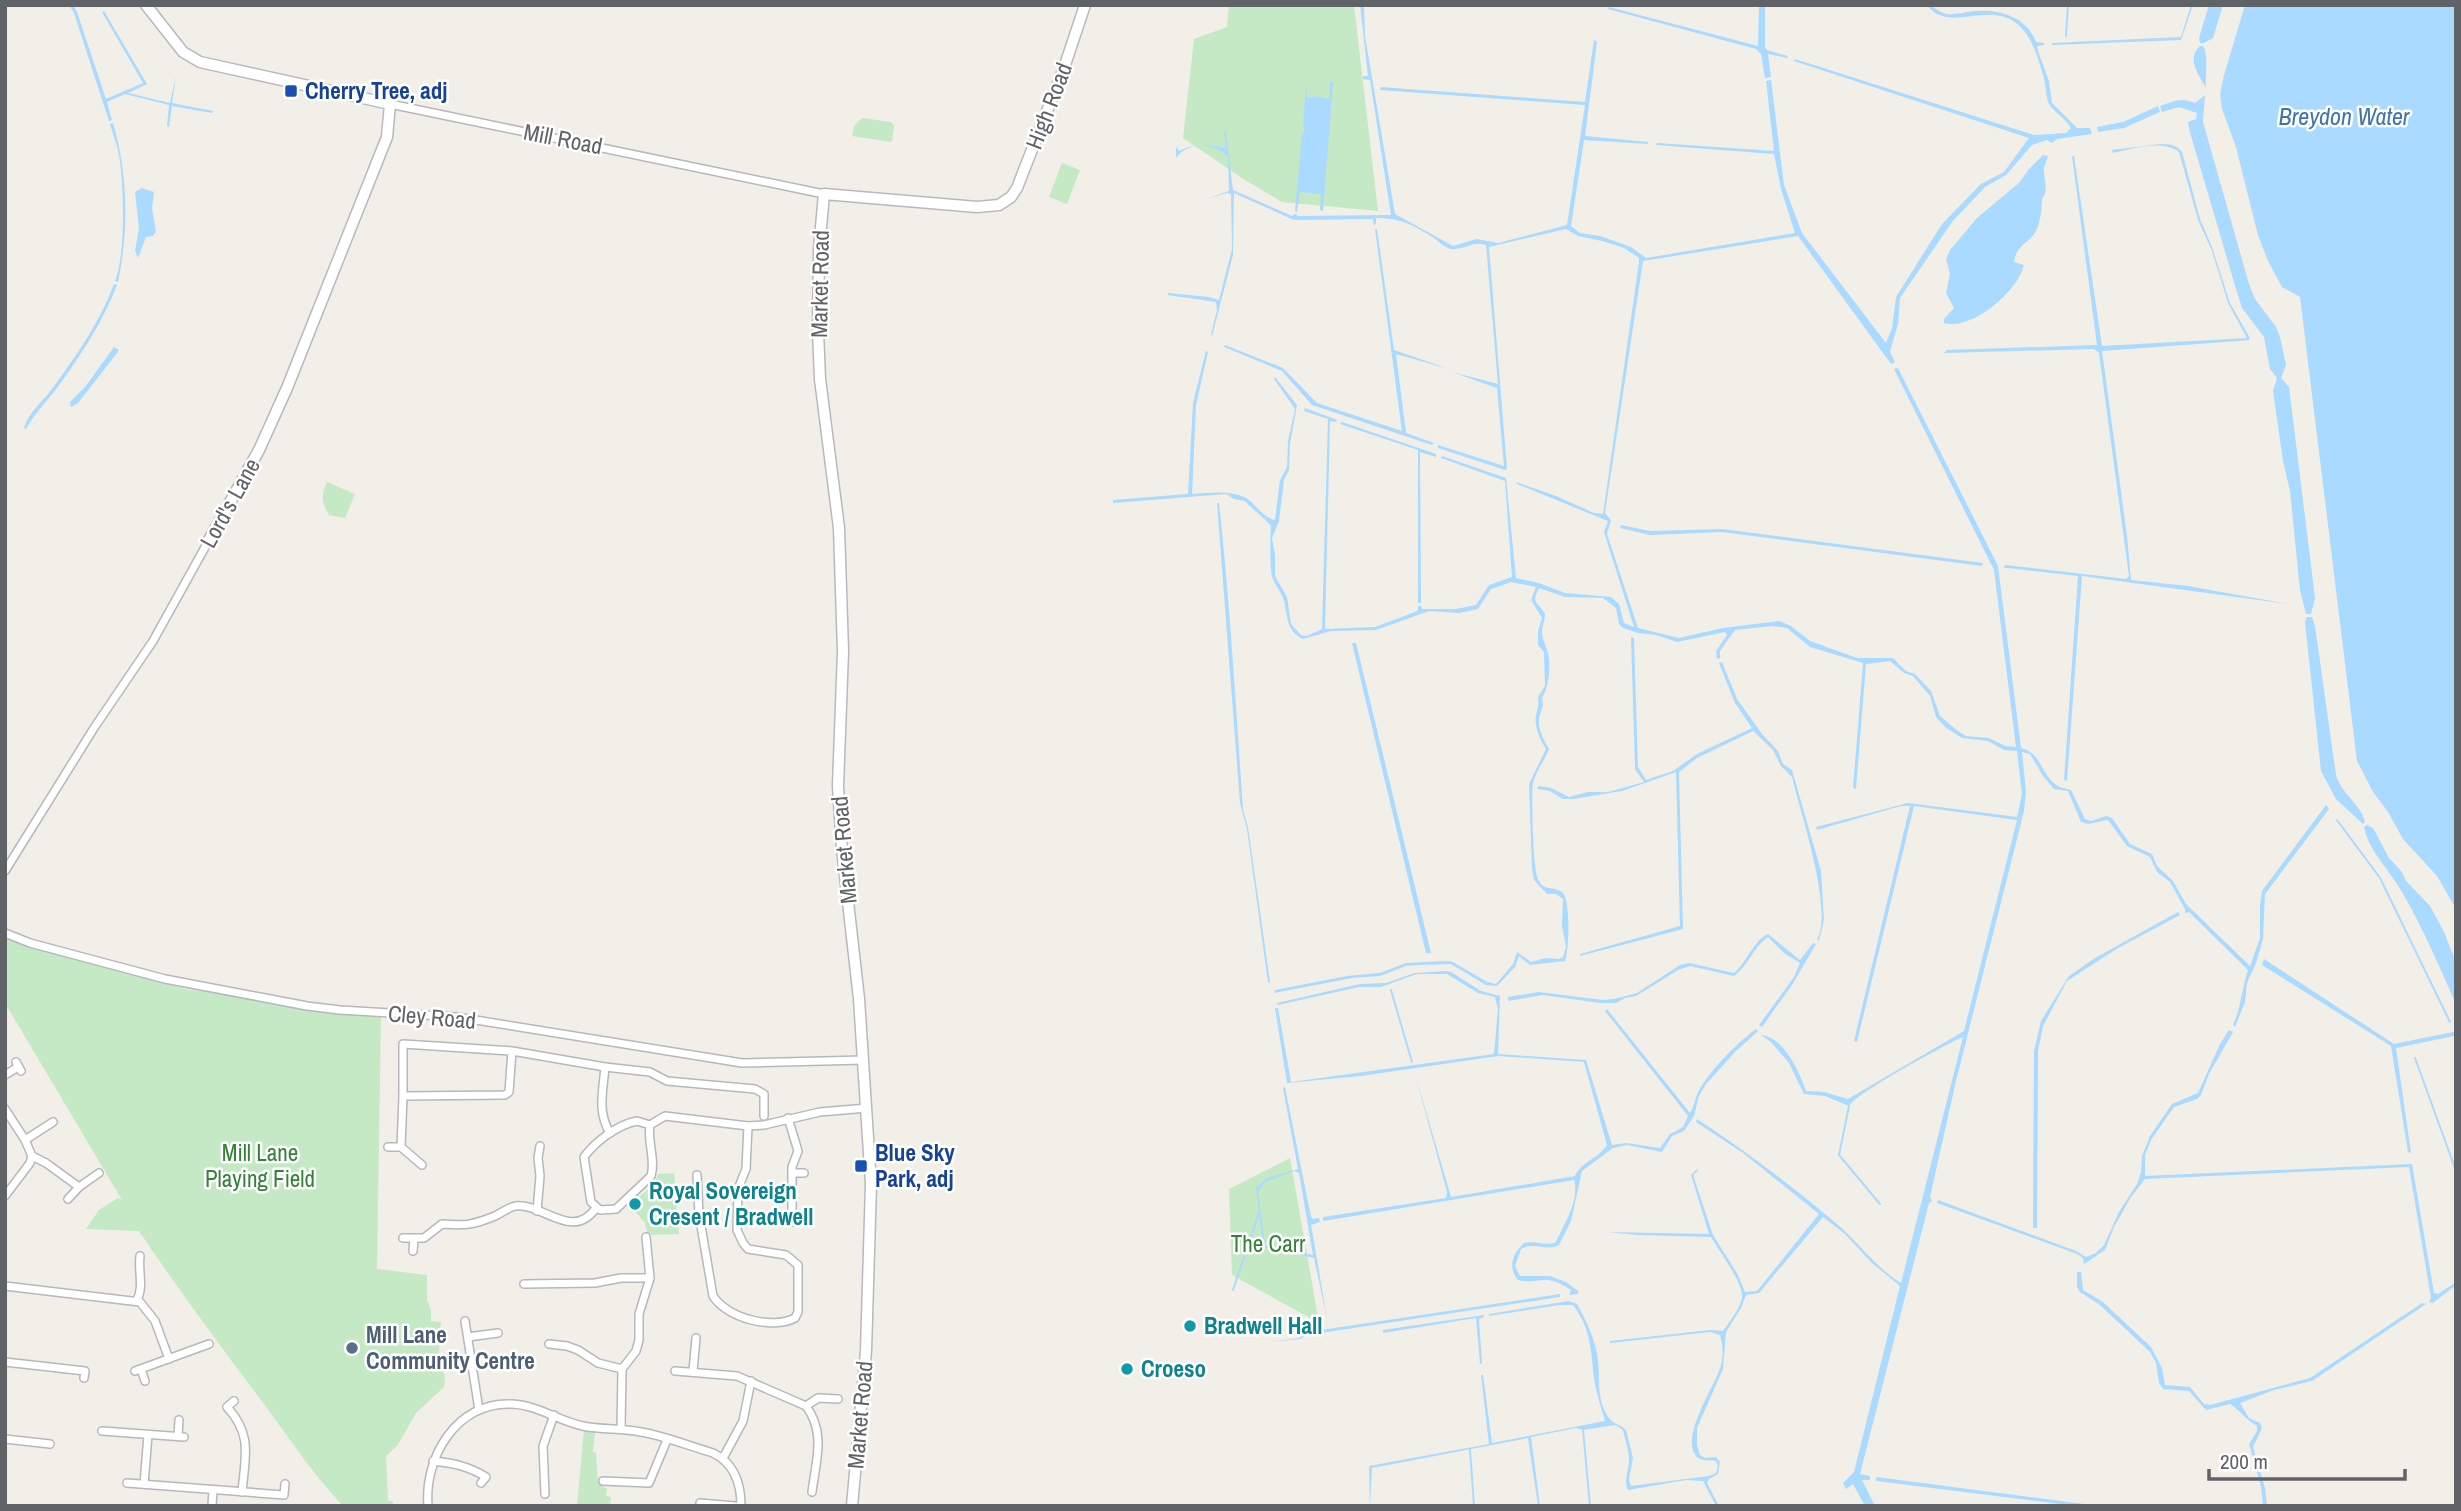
<svg xmlns="http://www.w3.org/2000/svg" width="2461" height="1511" viewBox="0 0 2461 1511" font-family="'Archivo Narrow',sans-serif">
<style>
.green{fill:#c5e8c5}
.water{fill:#aadaff;fill-rule:evenodd}
.lines{fill:none;stroke-linecap:round;stroke-linejoin:round}
.stream{stroke:#aadaff;stroke-width:2}
.street-casing{stroke:#b5b8bc;stroke-width:10}
.secondary-casing{stroke:#b6babf;stroke-width:13}
.street{stroke:#fff;stroke-width:7}
.secondary{stroke:#fff;stroke-width:10}
.transit-dot{fill:#1a4fb4;stroke:#fff;stroke-width:2.5}
.culture-dot{fill:#0f9aa8;stroke:#fff;stroke-width:2.5}
.service-dot{fill:#5c6f8a;stroke:#fff;stroke-width:2.5}
.labels{text-anchor:middle;stroke-width:5;stroke-linejoin:round;paint-order:stroke}
.transit-label{font-size:23px;font-weight:bold;fill:#164399;stroke:#fff;text-anchor:start}
.street-label{font-size:23px;fill:#5f6368;stroke:#fff}
.park-label{font-size:23px;fill:#348238;stroke:#fff}
.culture-label{font-size:23px;font-weight:bold;fill:#0d838f;stroke:#fff;text-anchor:start}
.service-label{font-size:23px;font-weight:bold;fill:#4e5e75;stroke:#fff;text-anchor:start}
.water-label{font-size:24px;font-style:italic;fill:#4174aa;stroke:#fff}
</style>
<rect width="100%" height="100%" fill="#f1efe8"/>
<g class="green">
<path d="M1229 5H1354L1378 211 1282 202 1245 180 1183 138 1194 39 1227 27Z"/>
<path d="M862 118 891 122 894 126 892 142 852 136 854 126Z"/>
<path d="M1062 163 1080 170 1067 204 1049 197Z"/>
<path d="M327 482 355 494 345 518 329 515C321 501 321 496 327 482Z"/>
<path d="M5 936 186 989 381 1015 377 1269 427 1275V1300L431 1309V1321L441 1322 439 1352 445 1378 444 1387 416 1413 397 1446 386 1456 388 1501H393V1506H343C309 1470 284 1430 255 1392 215 1339 176 1286 139 1231L86 1229 99 1210 118 1198 122 1200 5 1003Z"/>
<path d="M1290 1158 1319 1323 1232 1275 1229 1189Z"/>
<path d="M674 1173 679 1234 648 1235 645 1223 630 1205 654 1184 658 1174Z"/>
<path d="M584 1429 595 1432 593 1452 596 1453 598 1482 607 1489 606 1496 611 1497 610 1506H577Z"/>
</g>
<g class="water">
<path d="M69 5H73L77 12 106 99 143 83 102 12 104 11 147 84 128 93 170 103 176 76 172 103 213 111 212 113 172 106 169 127 167 126 169 105 125 94 107 102 112 120 109 121 74 13Z"/>
<path d="M1360 5H1364L1365 36 1395 214 1453 246 1477 239 1498 243 1567 225 1585 105 1380 90 1381 87 1585 102 1594 40 1597 42 1585 136 1648 142V144L1584 140 1571 226 1580 233 1600 236 1631 247 1646 258 1795 233 1781 189 1774 154 1656 145 1657 143 1774 151 1766 81 1771 80 1784 185 1802 233 1886 343 1892 328 1896 297 1942 224 1981 184 2004 172 2029 138 1794 61 1795 59 2034 135 2066 133 2071 128C2065 118 2055 113 2049 104 2046 97 2046 89 2045 83 2040 63 2032 32 2013 21 1984 3 1948 33 1927 5 1935 6 1939 13 1947 14 1956 15 1966 12 1975 11 2000 9 2027 17 2036 42L2044 43V45L2037 46 2038 51 2049 81 2052 103 2077 128H2090L2092 134 2057 139 2052 143 2047 140 2032 145 2006 175 1985 187 1952 222 1900 298 1898 324 1890 352 1895 362 1891 364 1798 236 1643 261 1605 513 1611 520 1607 534 1638 628 1679 638 1723 628 1779 621 1791 626 1810 641 1857 658H1893L1906 671 1915 674 1931 691 1940 716 1958 731 1966 736 1989 738 2005 746 2016 747 1994 570 1894 369 1898 368 1998 566 2021 748C2040 752 2041 773 2055 784 2059 788 2065 788 2071 790L2085 819 2091 821 2106 816 2112 818 2130 844 2152 854 2157 866 2173 881 2186 904 2250 966 2260 938V905L2262 891 2326 805 2329 809 2265 894 2263 939 2256 963 2247 983 2245 1002 2235 1027 2233 1025C2241 1008 2242 988 2248 970L2189 912 2185 913V909L2170 882 2157 872 2150 857 2127 846 2108 820 2088 824 2081 822 2068 791 2054 789 2043 776 2030 754 2022 752 2026 792 2024 811 1956 1081 1930 1197 1932 1201 1929 1203 1860 1474 1870 1476V1480H1862L1875 1506H1865L1853 1484 1846 1489 1843 1483 1854 1472 1900 1286 1872 1263 1845 1234 1823 1217 1759 1293 1746 1295 1741 1308 1726 1332 1723 1369 1697 1428V1445L1700 1455 1705 1458 1716 1457 1720 1462 1718 1474 1709 1479 1707 1483 1719 1506H1716L1703 1481 1686 1480 1628 1490C1623 1480 1629 1471 1629 1460 1629 1450 1625 1440 1623 1430L1615 1425 1583 1430 1576 1428 1531 1437 1540 1506H1538L1528 1438 1372 1468 1370 1506 1369 1466 1489 1444 1481 1375H1483L1492 1443 1605 1421C1601 1407 1596 1392 1594 1378 1591 1351 1591 1328 1573 1305H1560L1489 1316V1314L1569 1301 1577 1304C1585 1318 1592 1333 1596 1349 1602 1371 1594 1398 1609 1418 1613 1424 1621 1425 1626 1430L1633 1458 1629 1480 1631 1486 1709 1476 1716 1473 1718 1466 1716 1461C1712 1460 1704 1461 1700 1459 1675 1444 1715 1386 1720 1368 1724 1358 1723 1345 1720 1335L1710 1332 1610 1343V1341L1710 1330 1723 1331C1729 1322 1741 1308 1742 1297 1743 1282 1719 1251 1711 1237L1638 1235 1607 1232 1709 1234 1691 1175 1697 1169 1698 1171 1694 1174V1178L1713 1235 1738 1275 1745 1292 1757 1291 1819 1214 1743 1153 1696 1122 1697 1119C1746 1151 1793 1187 1837 1224 1859 1243 1876 1268 1901 1283L1963 1037C1944 1045 1858 1092 1849 1106L1825 1096 1804 1094 1789 1063 1771 1042 1761 1035C1784 1037 1800 1073 1806 1091L1824 1092 1848 1099 1964 1031 2017 820 1914 806 1857 1042 1854 1041 1910 806H1901L1817 830 1816 827 1908 803 2017 817 2022 794 2017 751 2004 750 1988 741 1962 738 1945 727 1936 717 1930 696 1913 676 1904 673 1890 661 1866 664 1856 789 1853 788 1863 663 1810 647 1787 628 1772 626 1735 630 1720 651V658L1717 659 1716 651 1727 635 1725 632 1677 642 1656 635 1638 633 1623 628 1619 624 1616 608 1603 598 1565 597 1539 588C1530 605 1539 602 1545 614 1545 620 1542 626 1542 632 1542 640 1546 645 1548 653 1551 666 1549 687 1542 698 1544 706 1542 707 1540 715 1536 727 1544 740 1549 749 1545 760 1536 771 1533 783 1531 794 1533 865 1537 876 1542 893 1552 885 1562 892 1571 899 1569 950 1565 961L1530 965 1519 956 1515 967 1497 986 1486 985 1451 964 1418 965 1406 966 1380 976 1352 978 1274 993 1275 990 1347 976 1380 973 1406 963 1447 961 1453 962 1487 982 1496 984 1513 964 1517 952 1531 962 1546 958 1559 959 1563 957 1566 947 1562 925 1563 899 1556 894H1547L1534 880 1532 869 1529 784 1546 749C1540 740 1534 727 1536 715 1538 707 1539 705 1538 697L1545 686 1544 652 1538 645V631L1542 618 1531 600 1536 587 1511 582 1491 589 1478 609 1459 613 1429 611 1376 630 1331 631 1303 639C1286 631 1288 617 1284 601 1282 592 1274 585 1272 576 1270 569 1270 534 1271 526 1263 516 1253 510 1245 501L1234 499 1226 494 1113 503V500L1188 494 1193 403 1206 351 1208 352 1196 405 1192 494C1210 493 1228 490 1244 497 1255 502 1261 517 1275 520L1280 480 1287 467 1288 441 1295 409 1274 379 1275 377 1297 405 1290 444 1289 470 1284 480 1279 521 1272 538 1275 555V576L1287 597 1291 624 1301 635 1307 636 1322 629 1328 419 1304 411 1305 408 1337 420 1336 422 1330 421 1325 629 1375 627 1415 612 1418 610V606H1421L1422 609H1456L1476 605 1489 585 1512 577 1505 481 1441 458 1442 456 1506 478 1516 578 1539 583 1565 593 1611 597 1619 604 1624 623 1634 627 1604 532 1608 521 1517 484 1516 482 1556 496 1594 513 1603 514 1639 262V258L1624 248 1602 241 1578 236 1566 229 1489 247 1507 469 1505 470 1438 448V445L1504 466 1497 388 1452 372 1498 384 1486 245C1471 240 1461 253 1448 248 1443 246 1438 241 1434 238 1416 226 1398 217 1376 218V224L1374 225 1373 219 1294 220 1234 193 1233 255 1212 336 1211 334 1217 310 1216 302 1168 295V293L1209 297 1219 300 1232 249 1231 194 1227 193 1207 199 1229 191 1228 157C1215 142 1188 141 1176 158V146L1179 151C1196 143 1208 145 1226 148L1224 132H1226L1233 190 1292 216 1295 214 1298 216 1391 215 1370 80 1363 79V76H1368Z"/>
<path d="M1759 5H1765V47L1767 50 1788 56 1787 58 1768 54 1771 77 1765 78 1761 54 1756 49 1608 9 1609 7 1758 46Z"/>
<path d="M2191 5H2193L2181 40 2052 45V43L2181 37Z"/>
<path d="M2209 5H2223L2213 38 2204 43H2200L2199 38Z"/>
<path d="M2245 5H2456V909L2437 876 2403 839 2388 812 2373 792 2357 761 2300 297 2282 287 2268 261 2258 235 2236 147 2222 109 2220 94 2224 75Z"/>
<path d="M2200 46H2203C2209 56 2205 75 2206 88 2199 75 2186 59 2200 46Z"/>
<path d="M1330 82H1333L1323 211 1320 210 1321 194 1300 192 1297 212 1295 211 1302 134 1305 130 1303 126 1306 86 1307 98 1317 96 1329 99Z"/>
<path d="M2205 95 2203 122 2249 284 2255 299 2276 327 2280 337 2286 365 2281 378 2289 387 2315 598 2311 614H2306L2300 590 2290 491 2283 461 2273 391 2277 378 2270 369 2264 337 2242 308 2236 289 2189 129 2188 122 2196 119 2197 113 2179 107 2162 112 2160 106C2175 101 2180 97 2195 103Z"/>
<path d="M2158 106 2160 112 2124 128 2098 132 2097 127 2123 122Z"/>
<path d="M113 123C128 173 129 230 118 282L115 281C126 254 124 185 119 155 117 145 113 134 110 124Z"/>
<path d="M2160 144C2168 144 2176 144 2182 152L2200 219 2212 247 2230 303 2250 338 2249 340 2238 341 2102 351 2127 536 2131 580 2188 586 2288 604 2082 576 2067 781 2064 780 2078 576 2008 568H2004L2005 565 2126 579 2129 576 2099 353 2094 349 1944 353 1947 350 2097 345 2072 156H2074L2102 346 2247 338 2228 303 2212 251 2198 220 2179 152C2162 139 2132 149 2113 153L2112 150Z"/>
<path d="M2043 155 2048 156C2047 160 2045 164 2044 168 2043 180 2050 188 2042 199 2042 209 2040 226 2034 234 2025 245 2016 247 2014 262L2024 265C2018 291 1972 331 1944 323V319L1954 308 1946 293 1950 274 1946 259 1950 250 1977 218 2020 182 2028 170Z"/>
<path d="M142 188 154 192 152 208 156 231 153 236 146 237 138 258 135 251 139 228 135 192Z"/>
<path d="M1375 229H1377L1394 350 1449 369 1396 354 1406 433 1434 443 1432 445 1312 405 1282 371 1224 347 1225 345 1283 368 1317 403 1402 431Z"/>
<path d="M114 284 117 285C104 319 83 352 62 381 50 398 36 411 26 429L24 428C29 412 42 402 52 389 76 356 100 322 114 284Z"/>
<path d="M114 347 119 350 117 353 78 403 71 407 70 402 85 387Z"/>
<path d="M1342 422 1436 454V457L1420 452 1421 603H1418V450L1340 424Z"/>
<path d="M1217 503H1219C1230 605 1236 707 1243 810L1248 827 1270 982 1268 983 1247 829 1240 803Z"/>
<path d="M1621 525 1650 531 1723 529 1983 563 1982 566 1722 532 1650 535 1620 528Z"/>
<path d="M2307 617H2312L2315 626 2336 775C2342 795 2361 804 2365 822L2363 824 2336 799 2321 771 2305 622Z"/>
<path d="M1631 637 1634 638 1638 767 1646 780 1673 771 1697 754 1752 728 1735 703 1719 663 1722 662 1737 699 1762 734 1778 751 1783 764 1792 770 1821 871 1824 920 1819 941 1817 939C1834 911 1800 812 1792 777L1781 766 1773 750 1753 731 1697 758 1679 772 1683 929 1580 956V954L1680 926 1676 772 1622 791 1573 799H1563L1550 791 1537 789 1539 786 1551 788 1569 797 1588 792H1608L1644 782 1635 769Z"/>
<path d="M1352 643H1356L1431 953H1426Z"/>
<path d="M2367 825 2373 828 2389 858 2402 872 2406 881 2430 906 2444 932 2456 962V1004C2439 966 2423 928 2402 892 2390 870 2369 852 2364 827Z"/>
<path d="M2178 912 2180 915 2118 948 2067 981 2043 1026 2038 1051 2037 1228H2033L2034 1051 2041 1021 2069 976 2095 958Z"/>
<path d="M1768 934 1800 960 1813 943 1816 944 1792 985 1762 1027 1759 1025 1794 977 1800 963 1784 953 1768 937C1754 946 1749 965 1734 976L1690 966 1678 970 1636 996 1625 998 1616 1003H1600L1543 995 1508 1001V997L1539 992 1603 1000 1614 999 1637 993 1680 965 1689 963 1734 973C1747 962 1753 941 1768 934Z"/>
<path d="M2264 959 2394 1044 2453 1032 2456 1033V1039L2454 1036 2396 1048 2411 1153 2408 1152 2391 1046 2262 965Z"/>
<path d="M1446 971 1451 972 1481 991 1500 996 1498 1054 1586 1060 1612 1145 1626 1143 1660 1148 1670 1134 1683 1127 1688 1116 1605 1011 1607 1009 1690 1113C1694 1107 1695 1099 1698 1092 1711 1069 1735 1045 1756 1029L1758 1031 1735 1052 1706 1084 1699 1096 1694 1116 1684 1131 1672 1136 1662 1152 1627 1145 1613 1148 1582 1171 1571 1221 1559 1245C1547 1252 1534 1241 1521 1249L1515 1266 1520 1276H1550L1566 1282 1578 1291V1294L1569 1295 1571 1290C1544 1272 1542 1285 1518 1280 1507 1267 1513 1253 1524 1243 1534 1240 1547 1247 1556 1242 1564 1225 1580 1199 1574 1180L1323 1221V1217L1446 1198 1447 1192 1415 1074 1451 1197 1575 1176C1581 1162 1599 1158 1607 1145L1584 1062 1498 1056 1361 1076 1287 1083 1275 1008H1278L1291 1082 1494 1054 1498 1009 1495 997 1478 993 1447 974H1417L1381 987H1359L1278 1005 1277 1003 1360 984 1386 983 1415 973Z"/>
<path d="M2229 1030 2233 1032 2209 1074 2201 1095 2197 1099 2174 1107 2151 1140 2145 1155V1176L2412 1164 2434 1293 2438 1294 2456 1282V1285L2433 1303 2429 1302 2431 1298 2409 1167 2145 1179 2131 1197 2114 1227 2105 1250 2084 1264 2083 1258 2077 1254 1937 1203 1938 1200 2076 1251 2086 1257 2096 1253 2104 1245 2119 1212 2137 1184 2141 1172 2142 1156 2150 1136 2172 1104 2198 1093 2220 1044Z"/>
<path d="M1285 1087 1311 1217 1313 1219 1319 1218 1320 1222 1311 1225 1327 1318 1314 1258 1264 1247 1263 1244 1256 1188 1267 1178 1298 1169 1283 1088ZM1294 1171 1299 1173 1313 1255 1265 1245 1258 1192 1265 1182Z"/>
<path d="M2077 1272H2081L2083 1290 2103 1302 2151 1347 2162 1368 2165 1385 2190 1387 2204 1404 2210 1405 2310 1378 2422 1303 2426 1304 2312 1381 2274 1390 2240 1403 2249 1418 2260 1423 2262 1428 2253 1447 2265 1488 2267 1505 2263 1506 2261 1487 2249 1444 2257 1431V1426C2246 1420 2241 1411 2230 1404L2206 1410 2189 1391 2163 1389 2159 1383 2156 1363 2150 1352 2100 1305 2080 1292 2077 1287Z"/>
<path d="M1560 1294V1297L1307 1335 1300 1339 1271 1342 1299 1338 1306 1333 1328 1329Z"/>
<path d="M1484 1315V1317L1479 1319 1482 1363 1480 1364 1476 1318 1383 1333V1330Z"/>
<path d="M1876 1477 2084 1504 2096 1506H2075L1876 1481Z"/>
</g>
<g class="lines">
<g class="stream">
<path d="M2066 36 2068 5"/>
<path d="M2337 820 2380 878 2450 1022"/>
<path d="M1391 990 1412 1062"/>
<path d="M2415 1058 2456 1171"/>
<path d="M1849 1106 1839 1155 1880 1204"/>
<path d="M1233 1290 1259 1213"/>
<path d="M1583 1430 1590 1506"/>
<path d="M1470 1450 1474 1506"/>
</g>
<g class="street-casing">
<g id="street">
<path d="M390 104 824 194"/>
<path d="M5 871 94 728 153 641 209 540"/>
<path d="M5 933 30 943 165 979 307 1006 340 1010 457 1017 742 1063 864 1060"/>
<path d="M512 1051 509 1092 505 1095 403 1096V1044L512 1051 605 1067 650 1072 667 1081 755 1089 764 1094V1116"/>
<path d="M16 1062 21 1071"/>
<path d="M605 1067C603 1091 597 1112 610 1133"/>
<path d="M5 1075 18 1067"/>
<path d="M403 1096 401 1147 422 1165"/>
<path d="M5 1109 25 1140 32 1156 46 1163 79 1187"/>
<path d="M788 1118 798 1151 792 1167V1222"/>
<path d="M637 1121 650 1125C647 1142 656 1160 651 1176L616 1209 600 1210 591 1202 584 1157C596 1141 617 1125 637 1121Z"/>
<path d="M650 1125 665 1116 748 1126 764 1125 820 1112 867 1108"/>
<path d="M25 1140 53 1122"/>
<path d="M388 1147H401"/>
<path d="M792 1173H804"/>
<path d="M697 1175 699 1214 713 1296C727 1318 772 1330 795 1318L798 1312V1265L786 1255 748 1249 743 1243 737 1230 738 1189 746 1169 748 1126"/>
<path d="M5 1196 30 1163 32 1156"/>
<path d="M68 1199 79 1187 99 1173"/>
<path d="M537 1211 540 1176 538 1158 540 1146"/>
<path d="M403 1238H424L442 1224C465 1226 473 1225 495 1216 501 1213 508 1208 515 1206 542 1202 572 1242 596 1208"/>
<path d="M413 1251 414 1239"/>
<path d="M524 1284 595 1283 621 1278H650"/>
<path d="M5 1286 140 1302 155 1321 169 1359"/>
<path d="M137 1300C144 1287 138 1271 140 1256"/>
<path d="M465 1321 479 1410"/>
<path d="M468 1337 498 1333"/>
<path d="M549 1344 567 1346 578 1350 598 1363 622 1369 621 1429"/>
<path d="M5 1362 85 1371 84 1378"/>
<path d="M141 1369 145 1381"/>
<path d="M622 1369 636 1351 639 1340V1314L650 1278 646 1237"/>
<path d="M135 1371 209 1344"/>
<path d="M675 1371 737 1376 806 1406C826 1433 816 1460 812 1492"/>
<path d="M693 1371 696 1338"/>
<path d="M234 1401 227 1407C253 1435 245 1457 242 1492"/>
<path d="M806 1406 818 1398 838 1399"/>
<path d="M102 1431 184 1437"/>
<path d="M178 1436 179 1420"/>
<path d="M5 1439 50 1444"/>
<path d="M723 1458 743 1421 751 1381"/>
<path d="M433 1461C453 1463 468 1466 486 1477L481 1483"/>
<path d="M603 1481 649 1483 667 1440"/>
<path d="M127 1483 284 1495 285 1484"/>
<path d="M144 1484 148 1435"/>
<path d="M545 1494 543 1446 554 1415"/>
<path d="M700 1503 735 1506"/>
<path d="M212 1506 213 1490"/>
<path d="M428 1506C424 1457 457 1401 512 1404 537 1405 559 1421 583 1426 602 1430 622 1428 641 1432 665 1436 689 1446 713 1453 734 1463 741 1483 741 1506"/>
</g>
</g>
<g class="secondary-casing">
<g id="secondary">
<path d="M146 5 183 52 200 62 390 104 387 137 287 388 259 450 209 540"/>
<path d="M852 1506 866 1351 871 1184 859 999 842 849 838 786 843 651 839 528 820 379 818 331 819 249 824 194 977 207 999 205 1011 197 1017 188 1065 65 1085 5"/>
</g>
</g>
<use href="#street" class="street"/>
<use href="#secondary" class="secondary"/>
</g>
<g class="transit-dot">
<rect x="284" y="84" width="14" height="14" rx="3.5"/>
<rect x="854" y="1159" width="14" height="14" rx="3.5"/>
</g>
<g class="culture-dot">
<circle cx="635" cy="1204" r="7"/>
<circle cx="1190" cy="1326" r="7"/>
<circle cx="1127" cy="1369" r="7"/>
</g>
<circle class="service-dot" cx="352" cy="1348" r="7"/>
<g class="labels">
<g class="transit-label">
<text x="305" y="99">Cherry Tree, adj</text>
<text x="875" y="1161">Blue Sky<tspan x="875" dy="26">Park, adj</tspan></text>
</g>
<g class="street-label">
<text transform="translate(1049 106) rotate(-69)" y="8">High Road</text>
<text transform="translate(563 139) rotate(11)" y="8">Mill Road</text>
<text transform="translate(820 284) rotate(-89)" y="8">Market Road</text>
<text transform="translate(230 503) rotate(-61)" y="8">Lord's Lane</text>
<text transform="translate(844 850) rotate(-95)" y="8">Market Road</text>
<text transform="translate(432 1017) rotate(5)" y="8">Cley Road</text>
<text transform="translate(860 1415) rotate(-85)" y="8">Market Road</text>
</g>
<g class="park-label">
<text x="260" y="1161">Mill Lane<tspan x="260" dy="26">Playing Field</tspan></text>
<text x="1268" y="1252">The Carr</text>
</g>
<g class="culture-label">
<text x="649" y="1199">Royal Sovereign<tspan x="649" dy="26">Cresent / Bradwell</tspan></text>
<text x="1204" y="1334">Bradwell Hall</text>
<text x="1141" y="1377">Croeso</text>
</g>
<g class="service-label">
<text x="366" y="1343">Mill Lane<tspan x="366" dy="26">Community Centre</tspan></text>
</g>
<g class="water-label">
<text x="2344" y="125">Breydon Water</text>
</g>
</g>
<rect width="2461" height="1511" fill="none" stroke="#5f6368" stroke-width="14"/>
<path d="M2209 1469v10h196v-10" fill="none" stroke="#5f6368" stroke-width="3.5"/>
<text x="2220" y="1469" font-size="21" fill="#5f6368" stroke="#ffffff" stroke-width="5" paint-order="stroke">200 m</text>
</svg>
